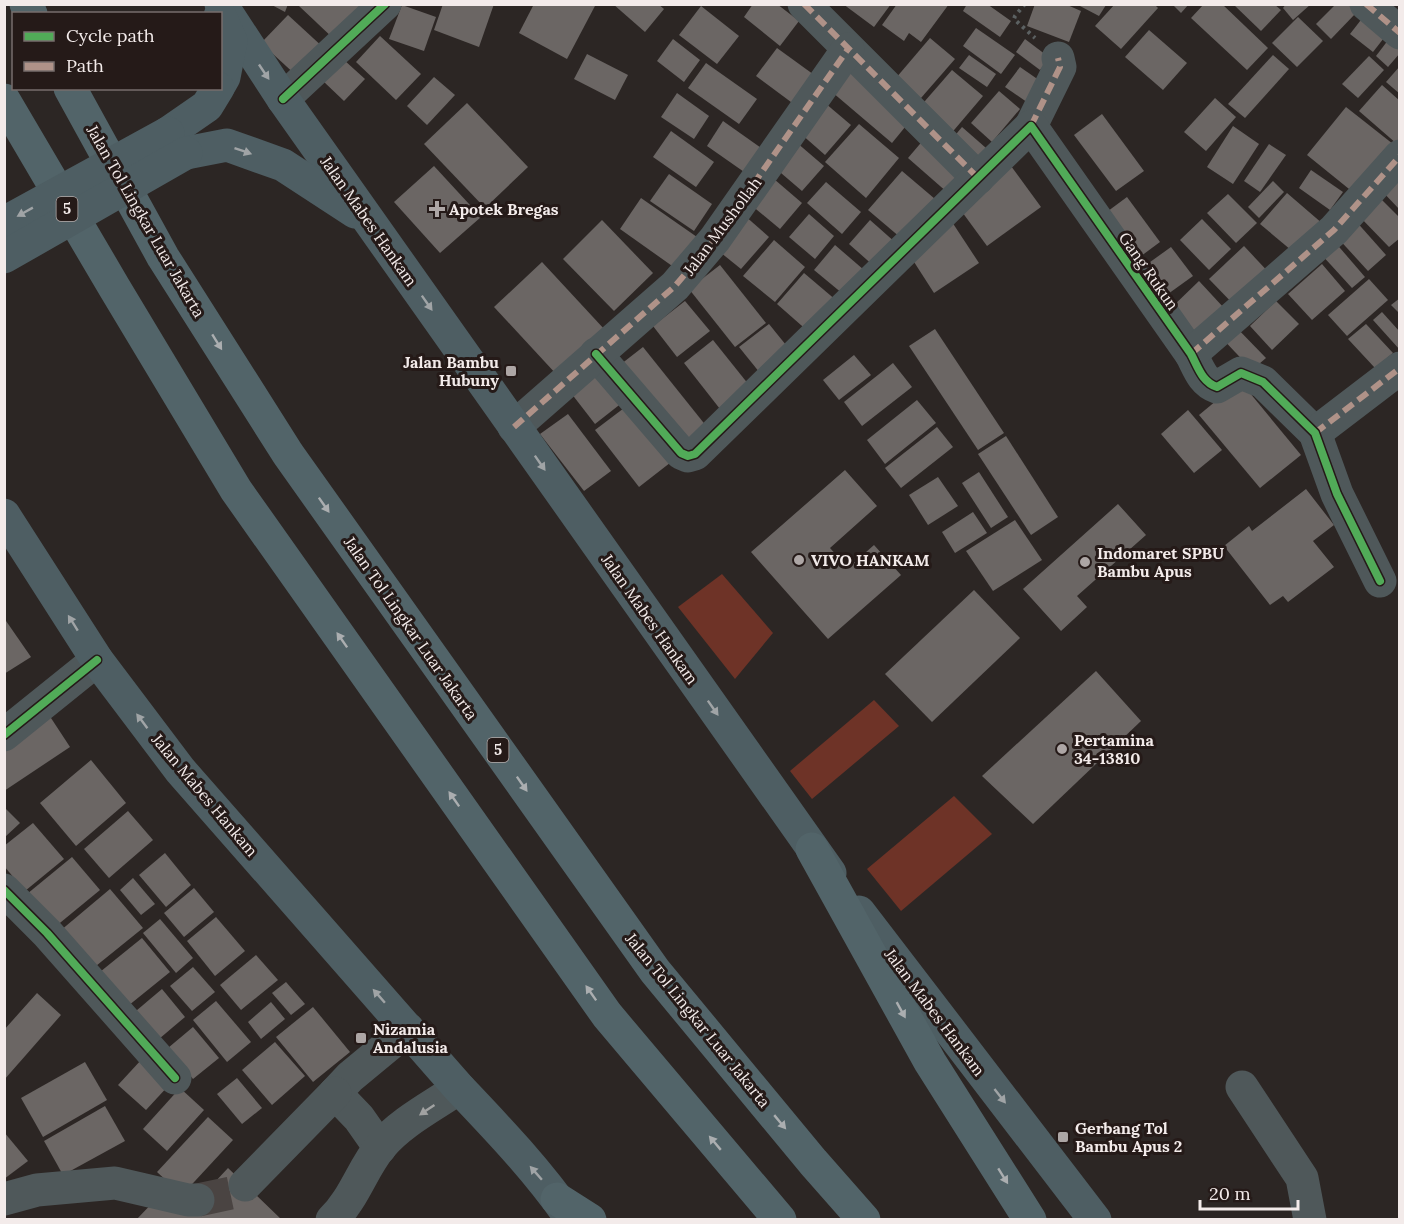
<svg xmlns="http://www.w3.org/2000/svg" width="1404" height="1224" viewBox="0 0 1404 1224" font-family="Lora,serif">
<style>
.green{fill:#6e3327}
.building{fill:#6b6664}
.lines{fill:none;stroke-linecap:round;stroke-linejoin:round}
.minor-tunnel{stroke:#4a4442;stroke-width:33;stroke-dasharray:33 16;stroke-linecap:butt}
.path{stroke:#5c6162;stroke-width:4;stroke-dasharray:3 4.5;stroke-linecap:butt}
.minor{stroke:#4f585a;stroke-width:33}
.major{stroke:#4e5e63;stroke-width:33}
.highway{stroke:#526469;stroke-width:33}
.major-bridge{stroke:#4e5e63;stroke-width:33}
.quiet{stroke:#af9288;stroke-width:6;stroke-dasharray:12 6;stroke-linecap:butt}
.cycleway-casing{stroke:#251a18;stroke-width:11}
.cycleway{stroke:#51ab58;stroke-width:8}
.oneway{fill:#a0a4a6}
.oneway2{fill:#abaeb0}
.oneway3{fill:#a1a2a2}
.poi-dot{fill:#ada6a5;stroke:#251a18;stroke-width:2}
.labels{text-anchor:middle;stroke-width:6;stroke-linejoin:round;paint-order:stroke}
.shield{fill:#251a18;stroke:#b5acab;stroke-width:1.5}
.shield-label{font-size:15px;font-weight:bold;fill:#f3ebea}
.poi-label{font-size:16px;font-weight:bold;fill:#f3ebea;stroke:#251a18;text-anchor:start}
.street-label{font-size:16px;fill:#f3ebea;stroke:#251a18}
</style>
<rect width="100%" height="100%" fill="#2c2624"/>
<g class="green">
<path d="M722 574 773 633 735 679 678 607Z"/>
<path d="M874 700 899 726 812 799 790 771Z"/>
<path d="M954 796 992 834 901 911 867 869Z"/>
</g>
<g class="building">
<path d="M270 4H288L285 12Z"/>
<path d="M300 4H367L334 39 299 6Z"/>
<path d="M443 4H494L479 47 434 30Z"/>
<path d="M534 4H596L567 59 519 33Z"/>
<path d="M613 4H658L664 9 645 32Z"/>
<path d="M753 4H777L799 21 780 46 744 17Z"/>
<path d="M843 4H891L874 27Z"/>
<path d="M897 4H949L921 42 909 33 904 41 882 25Z"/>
<path d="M967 4H987L1011 21 1000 37 963 11Z"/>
<path d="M1035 4H1065L1081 11 1069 42 1027 26Z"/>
<path d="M1115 4H1154L1158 8 1121 49 1095 26Z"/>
<path d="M1172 4H1189L1181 13Z"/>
<path d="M1204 4H1222L1268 48 1247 70 1191 18Z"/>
<path d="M1233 4H1274L1281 10 1261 31Z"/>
<path d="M1286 4H1311L1293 20 1283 8Z"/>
<path d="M1336 4H1348L1356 13 1331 39 1316 24Z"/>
<path d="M402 5 436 17 424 51 389 39Z"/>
<path d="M1078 5H1106L1099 16Z"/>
<path d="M701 6 739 36 717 64 679 35Z"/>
<path d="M288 15 325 49 298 77 261 43Z"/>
<path d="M1364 16 1387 34 1373 52 1350 34Z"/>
<path d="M1298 17 1323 41 1297 67 1272 43Z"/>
<path d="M976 28 1015 55 1001 74 963 46Z"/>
<path d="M1149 30 1187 63 1163 90 1125 57Z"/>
<path d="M1392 35 1400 41V53L1388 67 1376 56Z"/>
<path d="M380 36 421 74 396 100 356 62Z"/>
<path d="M930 38 955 59 914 106 890 85Z"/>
<path d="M673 39 700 60 684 82 657 61Z"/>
<path d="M1025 39 1050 58 1040 70 1016 52Z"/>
<path d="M777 48 817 77 795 105 756 76Z"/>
<path d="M587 54 628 75 615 100 574 79Z"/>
<path d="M969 55 996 74 987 87 959 68Z"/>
<path d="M1273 55 1289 69 1245 118 1228 104Z"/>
<path d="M1369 56 1384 70 1358 98 1342 84Z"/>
<path d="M344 60 365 79 344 101 323 81Z"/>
<path d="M706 63 757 99 739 124 688 88Z"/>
<path d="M1400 66V94L1386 82Z"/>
<path d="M1020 67 1046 85 1031 105 1005 87Z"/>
<path d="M952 70 983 96 949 136 918 109Z"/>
<path d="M850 71 910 121 892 143 832 92Z"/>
<path d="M434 77 455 95 427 125 407 106Z"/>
<path d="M1382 85 1400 101V141L1397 144 1359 111Z"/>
<path d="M999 91 1020 109 992 142 971 123Z"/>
<path d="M677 93 709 116 694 139 661 117Z"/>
<path d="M1215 98 1236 117 1206 151 1184 132Z"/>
<path d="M467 103 528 167 485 208 424 144Z"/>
<path d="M825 103 851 125 825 155 800 133Z"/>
<path d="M1346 107 1393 144 1354 193 1307 155Z"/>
<path d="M1102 114 1144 171 1116 191 1074 135Z"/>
<path d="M723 121 764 150 747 174 707 146Z"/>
<path d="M859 124 899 158 866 198 825 162Z"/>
<path d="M1233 126 1259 144 1233 184 1207 167Z"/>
<path d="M962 127 986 148 972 165 948 144Z"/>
<path d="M671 131 714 162 696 187 653 157Z"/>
<path d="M925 138 966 172 948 193 908 158Z"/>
<path d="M796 142 824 166 802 191 774 167Z"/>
<path d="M1269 144 1286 155 1260 192 1244 181Z"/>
<path d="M434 166 481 217 440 253 394 202Z"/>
<path d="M1011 166 1041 207 987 246 957 205Z"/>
<path d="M1311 170 1343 192 1330 210 1299 188Z"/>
<path d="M1400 170V210L1380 189Z"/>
<path d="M902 171 935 199 901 238 868 210Z"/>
<path d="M669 174 712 204 694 231 650 201Z"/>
<path d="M774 179 802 203 780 229 751 205Z"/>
<path d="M1273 181 1284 192 1259 218 1248 207Z"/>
<path d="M826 182 861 212 842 234 807 203Z"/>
<path d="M1287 193 1323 224 1297 255 1260 224Z"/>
<path d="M1228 194 1257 223 1236 243 1207 213Z"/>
<path d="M1127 197 1160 242 1133 262 1100 217Z"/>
<path d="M1379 197 1400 218V238L1389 247 1359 216Z"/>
<path d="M641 198 697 237 675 268 620 229Z"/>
<path d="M809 214 834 236 815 259 789 237Z"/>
<path d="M744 215 769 237 741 269 715 248Z"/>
<path d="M1202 219 1231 249 1209 270 1180 240Z"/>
<path d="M1354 219 1386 255 1368 271 1336 236Z"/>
<path d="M602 220 653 273 614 311 563 259Z"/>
<path d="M870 220 896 243 875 267 849 244Z"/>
<path d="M952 222 979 263 934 293 907 251Z"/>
<path d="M774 240 805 267 775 302 743 276Z"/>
<path d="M1334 241 1365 277 1352 288 1320 253Z"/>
<path d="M835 245 864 270 843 294 814 270Z"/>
<path d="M1244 246 1273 277 1239 310 1209 279Z"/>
<path d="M1171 247 1193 276 1161 299 1139 270Z"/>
<path d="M542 262 605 330 557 375 494 307Z"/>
<path d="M1322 264 1345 291 1312 320 1288 294Z"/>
<path d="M720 265 766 323 735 347 689 289Z"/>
<path d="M804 273 837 301 810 333 777 304Z"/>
<path d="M1369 279 1388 300 1347 336 1328 315Z"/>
<path d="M1199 281 1224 308 1194 337 1169 310Z"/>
<path d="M1400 298V314L1391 305Z"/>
<path d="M685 301 710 331 677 357 653 326Z"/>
<path d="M1276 301 1299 324 1272 350 1250 326Z"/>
<path d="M1382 312 1400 332V350L1373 320Z"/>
<path d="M1232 323 1266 358 1252 370 1219 335Z"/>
<path d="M769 324 790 350 760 373 739 347Z"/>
<path d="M1366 324 1393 353 1375 368 1348 339Z"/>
<path d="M935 329 1004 433 978 450 909 346Z"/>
<path d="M713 340 749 385 720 409 684 363Z"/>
<path d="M643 347 707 427 679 449 616 368Z"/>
<path d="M854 355 871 375 839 400 823 380Z"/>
<path d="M893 363 912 387 862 426 844 402Z"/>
<path d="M599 371 623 402 595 424 571 393Z"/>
<path d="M1240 381 1301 455 1260 488 1199 415Z"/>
<path d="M917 400 936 423 885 464 867 440Z"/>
<path d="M632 402 675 459 639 487 595 430Z"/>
<path d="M1188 410 1222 450 1194 473 1161 434Z"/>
<path d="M568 414 611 471 584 491 540 434Z"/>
<path d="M937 427 953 447 901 488 885 468Z"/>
<path d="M1006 436 1058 517 1031 535 978 454Z"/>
<path d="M845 470 877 506 830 548 848 568 874 545 901 575 828 639 751 552Z"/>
<path d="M979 472 1008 517 991 528 962 483Z"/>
<path d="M938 477 958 506 928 525 909 495Z"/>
<path d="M1306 489 1334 525 1313 541 1334 567 1288 602 1283 596 1270 605 1224 546 1249 526 1252 531Z"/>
<path d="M1118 504 1146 535 1077 596 1087 607 1061 631 1023 589Z"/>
<path d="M973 512 987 533 955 553 942 532Z"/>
<path d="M1015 520 1042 560 993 591 966 551Z"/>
<path d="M974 590 1020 638 932 722 885 674Z"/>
<path d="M4 618 31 657 4 674Z"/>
<path d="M1096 671 1141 721 1033 824 982 776Z"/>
<path d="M49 715 70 747 4 791V744Z"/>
<path d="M91 760 126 803 76 846 40 803Z"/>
<path d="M4 807 20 823 4 838Z"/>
<path d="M128 811 153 840 109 878 84 849Z"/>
<path d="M33 823 64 859 25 891 4 866V846Z"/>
<path d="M165 853 191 885 166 907 139 875Z"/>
<path d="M72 857 100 890 55 927 27 894Z"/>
<path d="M133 878 155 904 141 915 120 890Z"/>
<path d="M194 888 214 912 184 937 164 913Z"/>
<path d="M110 889 143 928 91 970 60 931Z"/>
<path d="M216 917 245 951 215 976 187 941Z"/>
<path d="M160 919 193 958 176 973 143 933Z"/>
<path d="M142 938 170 972 123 1010 95 976Z"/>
<path d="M256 955 278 980 241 1010 220 985Z"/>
<path d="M193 967 215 992 192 1011 170 986Z"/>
<path d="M286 982 305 1004 291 1015 272 993Z"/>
<path d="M162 989 185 1017 153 1044 130 1016Z"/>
<path d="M37 993 61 1015 4 1080V1030Z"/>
<path d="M216 1001 251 1042 227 1062 193 1020Z"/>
<path d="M271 1002 285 1019 261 1039 248 1022Z"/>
<path d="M313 1007 350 1052 313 1082 276 1037Z"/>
<path d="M193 1027 219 1058 193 1079 168 1048Z"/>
<path d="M275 1042 305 1076 272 1105 242 1070Z"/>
<path d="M142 1059 170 1084 146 1110 118 1085Z"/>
<path d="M85 1062 107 1100 43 1137 21 1098Z"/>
<path d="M237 1078 262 1108 242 1124 217 1094Z"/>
<path d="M180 1088 204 1110 167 1151 143 1129Z"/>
<path d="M105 1106 125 1141 63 1175 44 1141Z"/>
<path d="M208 1117 233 1140 182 1195 157 1172Z"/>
<path d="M4 1132 28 1161 4 1179Z"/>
<path d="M228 1168 282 1220H136L159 1196 186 1213Z"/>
</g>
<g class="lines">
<path class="minor-tunnel" d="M198 1200 231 1193 245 1185"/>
<path class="path" d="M1025 4 1015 16 1014 19 1035 38"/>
<g class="minor">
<path d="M804 4 978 178"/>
<path d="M1366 4 1400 33"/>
<path d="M283 99 385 4"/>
<path d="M1031 126 1060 67 1058 58"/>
<path d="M596 354 681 453 688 456 695 454 1031 126 1191 354C1198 367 1202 382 1217 387L1241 373 1263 382 1315 433 1337 494 1380 581"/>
<path d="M1191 354 1334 230 1400 156"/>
<path d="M514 427 675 286 715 239 848 49"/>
<path d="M1315 433 1400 368"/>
<path d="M4 735 97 660"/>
<path d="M4 890 47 933 175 1078"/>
<path d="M1242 1087 1302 1178 1310 1220"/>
<path d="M380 1148 359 1118 335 1093 350 1077 408 1029"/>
<path d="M245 1185 335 1093"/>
<path d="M4 1199 37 1190 115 1183 188 1200H198"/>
<path d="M332 1220C354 1199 362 1169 381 1146 401 1122 433 1106 459 1088"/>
</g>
<g class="major">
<path d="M221 4 283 99 830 873"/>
<path d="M220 16 231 41 224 77 220 84"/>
<path d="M168 133 207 106 218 88"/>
<path d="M186 153 227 145 283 165 355 212"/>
<path d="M4 515 97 660 180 770 459 1088C499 1130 539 1172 572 1220"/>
<path d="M859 912 1095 1220"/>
</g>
<g class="highway">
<path d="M26 4 31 14"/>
<path d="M70 88 163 257 288 454 655 971 813 1162 864 1220"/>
<path d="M4 100 114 287 236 490 607 1015 780 1220"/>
<path d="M812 849 930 1062 1030 1220"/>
<path d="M557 1199 590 1220"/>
</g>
<g class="major-bridge">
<path d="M4 223 168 133"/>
<path d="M4 257 186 153"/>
</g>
<g class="quiet">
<path d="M804 4 978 178"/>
<path d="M1366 4 1400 33"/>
<path d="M1031 126 1060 67 1058 58"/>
<path d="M1191 354 1334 230 1400 156"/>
<path d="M514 427 675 286 715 239 848 49"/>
<path d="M1315 433 1400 368"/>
</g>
<g class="cycleway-casing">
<g id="cycleway">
<path d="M283 99 385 4"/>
<path d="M596 354 681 453 688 456 695 454 1031 126 1191 354C1198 367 1202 382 1217 387L1241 373 1263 382 1315 433 1337 494 1380 581"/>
<path d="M4 735 97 660"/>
<path d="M4 890 47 933 175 1078"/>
</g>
</g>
<use href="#cycleway" class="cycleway"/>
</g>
<defs><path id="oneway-solid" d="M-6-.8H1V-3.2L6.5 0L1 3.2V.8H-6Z" transform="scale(1.5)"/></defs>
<g class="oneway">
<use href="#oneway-solid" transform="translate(264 72) rotate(56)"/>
<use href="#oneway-solid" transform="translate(243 151) rotate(19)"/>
<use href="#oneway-solid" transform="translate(25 212) rotate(151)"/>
<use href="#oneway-solid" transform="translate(427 303) rotate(55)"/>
<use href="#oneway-solid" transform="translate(540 463) rotate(55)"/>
<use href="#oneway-solid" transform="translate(73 623) rotate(-122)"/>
<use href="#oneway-solid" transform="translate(713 708) rotate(55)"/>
<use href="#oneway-solid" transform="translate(142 721) rotate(-127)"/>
<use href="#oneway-solid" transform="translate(379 996) rotate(-131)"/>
<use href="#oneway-solid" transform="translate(1000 1096) rotate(52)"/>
<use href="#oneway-solid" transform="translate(536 1173) rotate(-131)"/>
</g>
<g class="oneway2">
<use href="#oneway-solid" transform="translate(217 342) rotate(58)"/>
<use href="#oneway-solid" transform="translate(324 505) rotate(55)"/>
<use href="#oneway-solid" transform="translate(342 640) rotate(-125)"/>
<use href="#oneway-solid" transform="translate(522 784) rotate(55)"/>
<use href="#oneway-solid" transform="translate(454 799) rotate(-125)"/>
<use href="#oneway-solid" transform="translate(591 993) rotate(-125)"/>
<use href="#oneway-solid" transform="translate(901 1010) rotate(61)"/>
<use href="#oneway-solid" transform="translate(780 1122) rotate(50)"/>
<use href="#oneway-solid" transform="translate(715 1143) rotate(-130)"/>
<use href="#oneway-solid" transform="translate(1003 1176) rotate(58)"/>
</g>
<use class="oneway3" href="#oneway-solid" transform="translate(427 1110) rotate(146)"/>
<g class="poi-dot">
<path d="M434 200h6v6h6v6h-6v6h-6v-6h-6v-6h6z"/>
<rect x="505" y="365" width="12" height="12" rx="3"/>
<circle cx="799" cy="560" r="6"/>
<circle cx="1085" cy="562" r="6"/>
<circle cx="1062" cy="749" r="6"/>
<rect x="355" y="1032" width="12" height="12" rx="3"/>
<rect x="1057" y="1131" width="12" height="12" rx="3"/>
</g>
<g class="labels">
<g class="shield">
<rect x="56.5" y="197" width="21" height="24" rx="4.5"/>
<rect x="487.5" y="738" width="21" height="24" rx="4.5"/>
</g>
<g class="shield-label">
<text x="67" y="214">5</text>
<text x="498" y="755">5</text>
</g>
<g class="poi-label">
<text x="449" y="215">Apotek Bregas</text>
<text x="499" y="368" text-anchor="end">Jalan Bambu<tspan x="499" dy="18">Hubuny</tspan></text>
<text x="1097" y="559">Indomaret SPBU<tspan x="1097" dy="18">Bambu Apus</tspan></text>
<text x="811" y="566">VIVO HANKAM</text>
<text x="1074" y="746">Pertamina<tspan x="1074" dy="18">34-13810</tspan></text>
<text x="373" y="1035">Nizamia<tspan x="373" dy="18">Andalusia</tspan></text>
<text x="1075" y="1134">Gerbang Tol<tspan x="1075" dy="18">Bambu Apus 2</tspan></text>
</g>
<g class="street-label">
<text transform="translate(146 221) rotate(60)" y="6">Jalan Tol Lingkar Luar Jakarta</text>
<text transform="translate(369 221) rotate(55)" y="6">Jalan Mabes Hankam</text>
<text transform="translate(722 226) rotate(-53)" y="6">Jalan Mushollah</text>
<text transform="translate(1149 271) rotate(55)" y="6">Gang Rukun</text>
<text transform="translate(650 619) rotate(55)" y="6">Jalan Mabes Hankam</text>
<text transform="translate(411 628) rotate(55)" y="6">Jalan Tol Lingkar Luar Jakarta</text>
<text transform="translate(205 795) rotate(50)" y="6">Jalan Mabes Hankam</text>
<text transform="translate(935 1012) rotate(53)" y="6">Jalan Mabes Hankam</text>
<text transform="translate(698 1020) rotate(51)" y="6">Jalan Tol Lingkar Luar Jakarta</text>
</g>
</g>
<rect width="1404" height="1224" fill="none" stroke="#f3ebea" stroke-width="12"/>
<rect x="12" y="12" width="210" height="78" fill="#251a18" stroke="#776e6c" stroke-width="1.5"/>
<rect x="24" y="32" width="30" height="9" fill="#51ab58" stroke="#776e6c" stroke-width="1.5"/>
<text x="66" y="42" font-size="18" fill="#f3ebea">Cycle path</text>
<rect x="24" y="62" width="30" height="9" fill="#af9288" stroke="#776e6c" stroke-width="1.5"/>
<text x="66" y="72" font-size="18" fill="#f3ebea">Path</text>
<path d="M1200 1200v9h98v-9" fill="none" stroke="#f3ebea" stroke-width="3"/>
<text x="1209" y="1200" font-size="18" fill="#f3ebea" stroke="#251a18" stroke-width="4.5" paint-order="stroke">20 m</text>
</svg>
